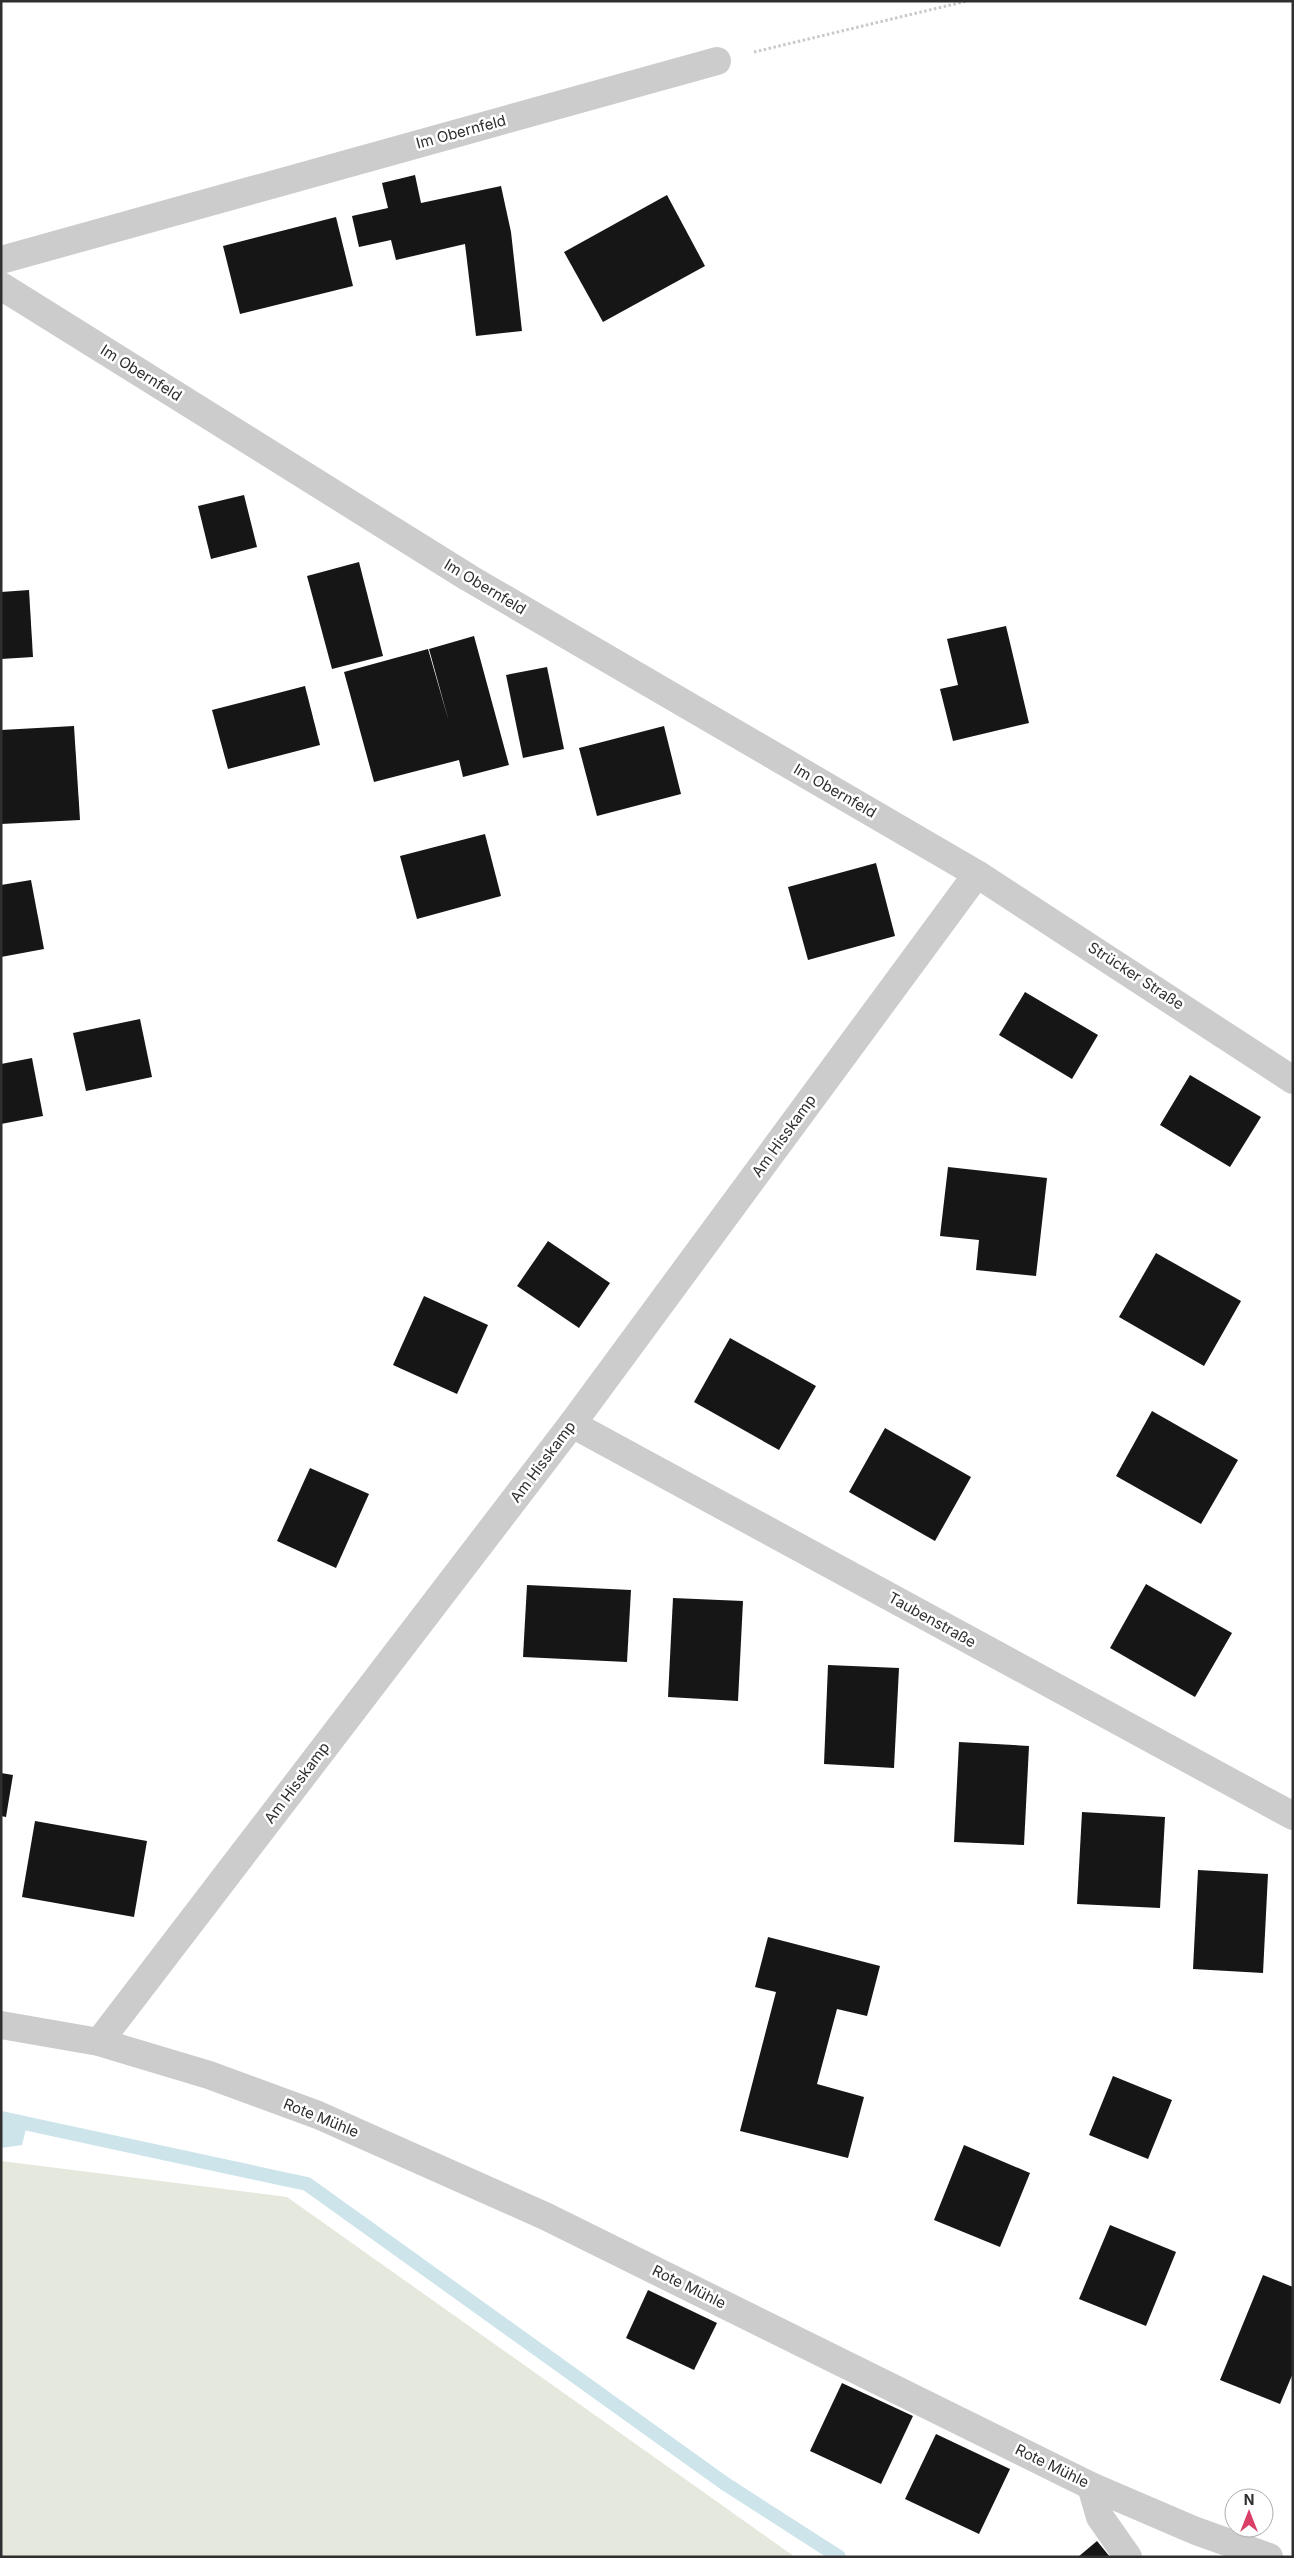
<svg xmlns="http://www.w3.org/2000/svg" width="1294" height="2558" viewBox="0 0 1294 2558" font-family="Inter,sans-serif">
<style>
.green{fill:#e5e8dc}
.water{fill:#cce4ea}
.lines{fill:none;stroke-linecap:round;stroke-linejoin:round}
.stream{stroke:#cce4ea;stroke-width:14}
.building{fill:#161616}
.path{stroke:#c9c9c9;stroke-width:3;stroke-dasharray:2.5 2.5;stroke-linecap:butt}
.street{stroke:#ccc;stroke-width:28}
.labels{text-anchor:middle;stroke-width:5;stroke-linejoin:round;paint-order:stroke}
.street-label{font-size:15px;fill:#2f2f2f;stroke:#fff}
</style>
<rect width="100%" height="100%" fill="#fff"/>
<path class="green" d="M1 2161 287 2197 795 2557H1Z"/>
<path class="water" d="M1 2111 29 2117 22 2145 1 2148Z"/>
<g class="lines">
<path class="stream" d="M1 2118 307 2184 724 2483 839 2557"/>
</g>
<g class="building">
<path d="M415 175 421 203 501 186 511 232 522 331 476 336 465 244 396 260 391 240 359 247 352 216 388 208 382 183Z"/>
<path d="M667 195 705 266 603 322 564 252Z"/>
<path d="M336 217 353 286 240 314 223 246Z"/>
<path d="M244 495 257 547 211 559 198 506Z"/>
<path d="M359 562 383 656 332 669 307 576Z"/>
<path d="M29 590 33 657 1 659V592Z"/>
<path d="M1006 626 1029 723 953 741 940 689 958 685 947 639Z"/>
<path d="M474 636 509 765 463 777 459 760 374 782 344 672 428 649 449 722 429 649Z"/>
<path d="M547 667 564 749 523 758 506 675Z"/>
<path d="M305 686 320 745 228 769 212 710Z"/>
<path d="M74 726 80 820 1 824V730Z"/>
<path d="M664 726 681 794 597 816 579 748Z"/>
<path d="M485 834 501 896 417 919 400 856Z"/>
<path d="M876 863 895 936 808 960 788 887Z"/>
<path d="M31 880 44 949 1 957V885Z"/>
<path d="M1025 992 1098 1035 1072 1079 999 1035Z"/>
<path d="M140 1019 152 1077 86 1091 73 1033Z"/>
<path d="M32 1058 43 1116 1 1124V1064Z"/>
<path d="M1190 1075 1261 1117 1230 1167 1160 1125Z"/>
<path d="M948 1167 1047 1178 1036 1276 976 1270 979 1240 940 1236Z"/>
<path d="M548 1241 610 1283 579 1328 517 1286Z"/>
<path d="M1156 1253 1241 1301 1204 1366 1119 1317Z"/>
<path d="M424 1296 488 1325 457 1394 393 1365Z"/>
<path d="M730 1338 816 1386 779 1450 694 1402Z"/>
<path d="M1152 1411 1238 1460 1201 1524 1116 1476Z"/>
<path d="M885 1428 971 1477 935 1541 849 1492Z"/>
<path d="M310 1468 369 1494 336 1568 277 1541Z"/>
<path d="M1146 1584 1232 1633 1195 1697 1110 1648Z"/>
<path d="M527 1585 631 1590 627 1662 523 1657Z"/>
<path d="M673 1598 743 1601 738 1701 668 1697Z"/>
<path d="M828 1665 899 1668 894 1768 824 1764Z"/>
<path d="M959 1742 1029 1746 1024 1845 954 1842Z"/>
<path d="M1 1773 13 1775 6 1817 1 1816Z"/>
<path d="M1082 1812 1165 1817 1160 1908 1077 1904Z"/>
<path d="M35 1821 147 1841 134 1917 22 1897Z"/>
<path d="M1198 1870 1268 1874 1263 1973 1193 1969Z"/>
<path d="M768 1937 880 1966 867 2016 837 2009 817 2084 864 2097 848 2158 740 2131 776 1992 755 1987Z"/>
<path d="M1113 2076 1172 2100 1148 2159 1089 2135Z"/>
<path d="M964 2145 1030 2173 1000 2247 934 2220Z"/>
<path d="M1110 2225 1176 2252 1146 2326 1079 2299Z"/>
<path d="M1263 2275 1293 2287V2373L1280 2404 1220 2380Z"/>
<path d="M648 2290 717 2323 694 2370 626 2338Z"/>
<path d="M842 2383 913 2416 881 2484 810 2451Z"/>
<path d="M936 2434 1010 2469 979 2534 905 2499Z"/>
<path d="M1097 2541 1110 2557H1078Z"/>
</g>
<g class="lines">
<path class="path" d="M754 52 967 1"/>
<g class="street">
<path d="M1 260 717 61"/>
<path d="M1 286 469 578 977 874 1293 1080"/>
<path d="M572 1424 1293 1816"/>
<path d="M1 2025 99 2042 209 2075 318 2115 545 2216 1091 2486 1196 2531 1269 2557"/>
<path d="M99 2042 572 1424 977 874"/>
<path d="M1091 2486 1100 2517 1128 2557"/>
</g>
</g>
<g class="labels">
<g class="street-label">
<text transform="translate(461 132) rotate(-15)" y="5">Im Obernfeld</text>
<text transform="translate(141 373) rotate(32)" y="5">Im Obernfeld</text>
<text transform="translate(485 587) rotate(31)" y="5">Im Obernfeld</text>
<text transform="translate(835 791) rotate(30)" y="5">Im Obernfeld</text>
<text transform="translate(1136 976) rotate(33)" y="5">Strücker Straße</text>
<text transform="translate(784 1136) rotate(-54)" y="5">Am Hisskamp</text>
<text transform="translate(543 1462) rotate(-53)" y="5">Am Hisskamp</text>
<text transform="translate(932 1620) rotate(29)" y="5">Taubenstraße</text>
<text transform="translate(297 1783) rotate(-53)" y="5">Am Hisskamp</text>
<text transform="translate(321 2118) rotate(22)" y="5">Rote Mühle</text>
<text transform="translate(689 2287) rotate(26)" y="5">Rote Mühle</text>
<text transform="translate(1052 2466) rotate(26)" y="5">Rote Mühle</text>
</g>
</g>
<rect width="1294" height="2558" fill="none" stroke="#2f2f2f" stroke-width="5"/>
<g transform="translate(1249 2513)"><circle r="24" fill="#ffffff" stroke="#acacac"/>
<path d="M0-4L9 19L0 12L-9 19Z" fill="#d93f67"/>
<text y="-8" font-size="14" font-weight="bold" text-anchor="middle" fill="#2f2f2f">N</text>
</g>
</svg>
